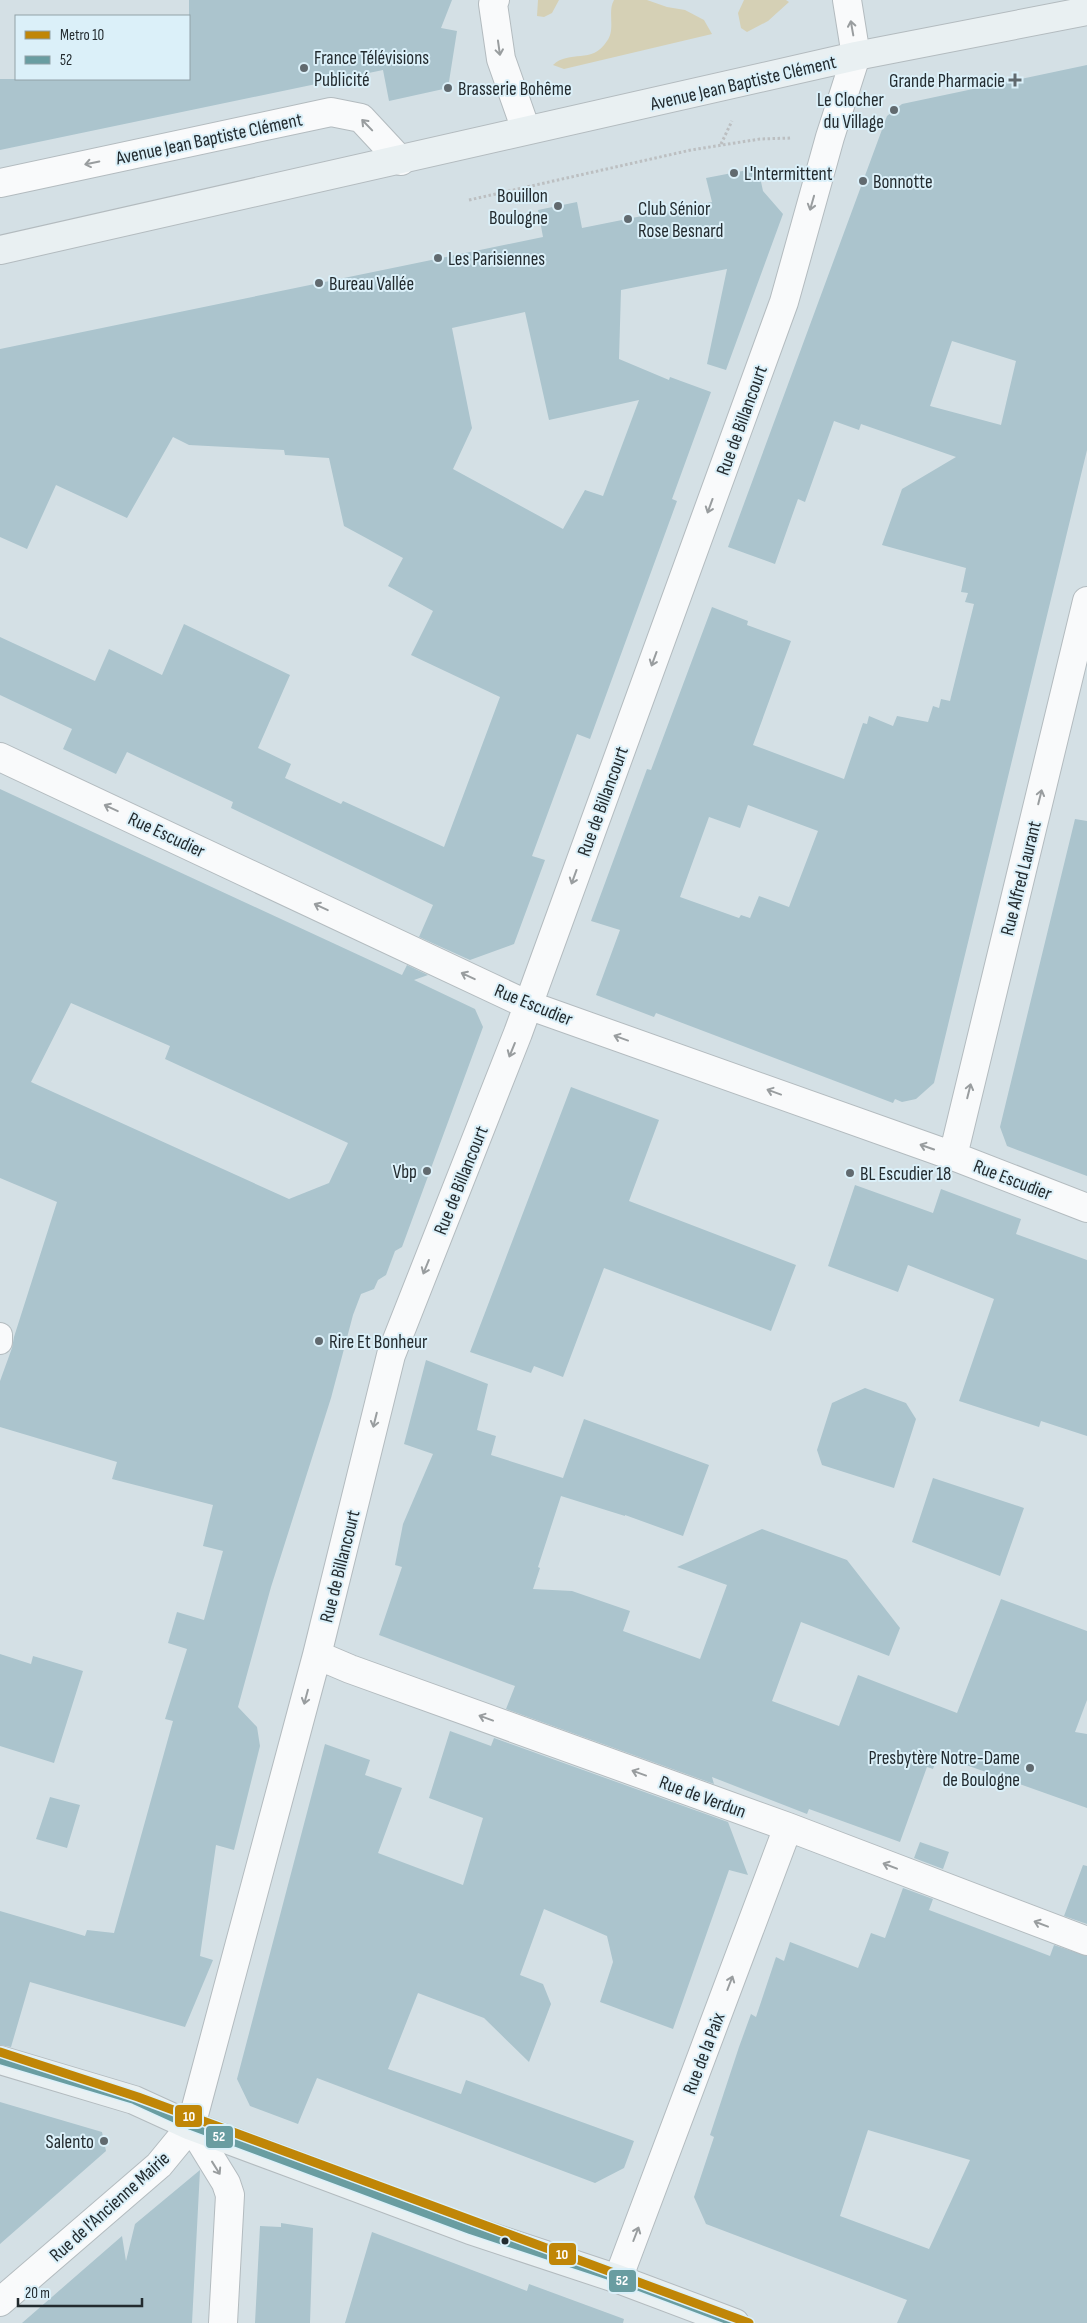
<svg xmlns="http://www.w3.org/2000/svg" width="1087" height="2323" viewBox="0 0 1087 2323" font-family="'Sofia Sans Condensed',sans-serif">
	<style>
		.green { fill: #d5d0b5 }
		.building { fill: #abc4cd; fill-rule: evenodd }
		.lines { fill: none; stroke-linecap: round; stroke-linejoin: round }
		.service-casing { stroke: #b3bbbf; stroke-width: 26 }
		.minor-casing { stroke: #b3bbbf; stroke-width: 30 }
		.secondary-casing { stroke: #b3bbbf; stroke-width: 30 }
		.path { stroke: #bcbfc1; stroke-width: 3; stroke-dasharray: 2.5 2.5; stroke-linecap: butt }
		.service { stroke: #f9fafb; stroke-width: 24 }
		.minor { stroke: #f9fafb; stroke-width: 28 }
		.secondary { stroke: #e9f0f2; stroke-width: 28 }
		.bus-1-casing { stroke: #dbf0f9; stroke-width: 11 }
		.bus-1 { stroke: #699da1; stroke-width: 8 }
		.metro-1-casing { stroke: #dbf0f9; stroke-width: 12 }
		.metro-1 { stroke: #c08607; stroke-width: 9 }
		.oneway { stroke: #999d9f }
		.poi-dot { fill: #616a6f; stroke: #dbf0f9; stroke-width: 2 }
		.bus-dot { fill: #232b2f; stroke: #dbf0f9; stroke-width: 2 }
		.labels { text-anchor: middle; stroke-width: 4; stroke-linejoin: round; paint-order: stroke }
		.poi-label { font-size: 19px; fill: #232b2f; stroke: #dbf0f9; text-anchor: start }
		.street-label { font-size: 19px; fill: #232b2f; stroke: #dbf0f9 }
		.line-badge { stroke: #dbf0f9; stroke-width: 2 }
		.badge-label { font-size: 14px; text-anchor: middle; font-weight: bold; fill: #fff }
	</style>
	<rect width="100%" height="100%" fill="#d4e0e5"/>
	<path class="green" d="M 538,0 L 559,0 L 552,13 L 544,17 L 537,16 Z
		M 614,0 L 647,0 L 667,7 L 685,10 L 704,20 L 712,34 L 564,69 L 553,65 C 570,49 592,65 607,41 C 616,29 607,12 614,0 Z
		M 744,0 L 786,0 L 789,2 L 768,21 L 747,32 L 741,28 L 738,13 Z"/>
	<path class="building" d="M 189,0 L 452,0 L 441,28 L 457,31 L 448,88 L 389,101 L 383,70 L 0,150 L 0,79 L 189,79 Z
		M 1087,65 L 1087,450 L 934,1083 L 916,1099 L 902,1102 L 895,1099 L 893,1103 L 656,1013 L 654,1017 L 596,995 L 620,930 L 591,921 L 647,769 L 651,770 L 712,607 L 748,621 L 747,625 L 791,641 L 753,745 L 844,779 L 863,723 L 867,724 L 869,716 L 893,726 L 897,716 L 928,722 L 933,706 L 939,708 L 941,699 L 950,701 L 974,604 L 965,602 L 968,593 L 961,592 L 966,568 L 882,545 L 902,489 L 956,457 L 861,424 L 859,430 L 834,421 L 805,502 L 798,499 L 775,564 L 728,547 L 887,116 L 902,104 ZM 952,341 L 1016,361 L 1001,425 L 930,406 ZM 748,805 L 818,831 L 789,907 L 759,896 L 750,918 L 741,915 L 739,918 L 680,897 L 709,817 L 740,828 Z
		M 758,168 L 763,191 L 783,214 L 726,370 L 707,364 L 727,269 L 621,290 L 619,359 L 669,380 L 670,377 L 711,392 L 672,499 L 677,501 L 590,739 L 577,734 L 532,856 L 545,860 L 514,944 L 470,960 L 419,937 L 433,905 L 231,808 L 233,802 L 127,752 L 116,774 L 63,749 L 72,729 L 0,695 L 0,637 L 95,681 L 109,649 L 162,675 L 184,624 L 290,675 L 258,748 L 291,764 L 285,778 L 341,804 L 343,801 L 444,847 L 500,697 L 411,655 L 433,611 L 388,586 L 403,558 L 344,526 L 329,458 L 285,455 L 284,450 L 189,445 L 173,437 L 127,518 L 56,485 L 27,549 L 0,537 L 0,349 L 543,237 L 538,210 L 577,202 L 582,228 L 712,202 L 706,178 ZM 525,312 L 549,420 L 639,400 L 603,496 L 585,490 L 563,529 L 453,469 L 472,428 L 452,328 Z
		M 0,789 L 402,975 L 407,965 L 428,975 L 414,980 L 475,1009 L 483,1027 L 402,1247 L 395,1251 L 386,1275 L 378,1280 L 374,1289 L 361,1294 L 353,1315 L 331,1398 L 271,1587 L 238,1707 L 257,1727 L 260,1746 L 234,1850 L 216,1845 L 200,1956 L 213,1960 L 185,2027 L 30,1982 L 11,2047 L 0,2045 L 0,1911 L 85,1936 L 87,1930 L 114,1933 L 173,1721 L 165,1719 L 187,1649 L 168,1643 L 177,1612 L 204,1620 L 223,1551 L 203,1546 L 213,1505 L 112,1479 L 117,1462 L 0,1427 L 0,1381 L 12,1348 L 14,1337 L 57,1202 L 0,1178 ZM 71,1003 L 170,1046 L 165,1059 L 348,1143 L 329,1183 L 289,1199 L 31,1082 Z
		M 1075,819 L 1087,821 L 1087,1176 L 1007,1146 L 1000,1127 Z
		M 571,1087 L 659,1120 L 629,1201 L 796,1265 L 771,1331 L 604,1268 L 563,1377 L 534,1366 L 531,1373 L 470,1352 Z
		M 855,1185 L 933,1213 L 941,1189 L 1021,1219 L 1016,1234 L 1087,1260 L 1087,1436 L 1041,1421 L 1039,1427 L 959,1401 L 994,1299 L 908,1265 L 898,1292 L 828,1266 Z
		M 426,1360 L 488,1384 L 477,1430 L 496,1436 L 491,1455 L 563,1478 L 584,1419 L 709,1465 L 683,1536 L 625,1515 L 625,1516 L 561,1496 L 538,1567 L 540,1568 L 533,1589 L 572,1591 L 630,1611 L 623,1631 L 700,1659 L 727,1585 L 677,1567 L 762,1529 L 847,1560 L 900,1628 L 889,1656 L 801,1622 L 772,1701 L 839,1726 L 858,1675 L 957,1713 L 1001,1599 L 1087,1631 L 1087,1700 L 1075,1732 L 1087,1734 L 1087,1808 L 938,1755 L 933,1769 L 927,1767 L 900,1842 L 809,1809 L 807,1814 L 712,1777 L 714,1784 L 506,1709 L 515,1686 L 379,1635 L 402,1567 L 395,1565 L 403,1524 L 433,1454 L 404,1444 Z
		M 865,1388 L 906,1403 L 916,1419 L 894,1488 L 822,1465 L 817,1450 L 832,1403 Z
		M 933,1478 L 1024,1508 L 1000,1576 L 912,1542 Z
		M 0,1654 L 31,1664 L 33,1656 L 83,1671 L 54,1763 L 0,1746 Z
		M 450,1731 L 491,1746 L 494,1738 L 728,1822 L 748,1875 L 729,1870 L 673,2029 L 600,2002 L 613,1962 L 607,1936 L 544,1909 L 520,1975 L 543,1984 L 551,2004 L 529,2062 L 484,2018 L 418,1993 L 388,2069 L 461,2094 L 466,2080 L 634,2141 L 624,2168 L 595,2183 L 317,2078 L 298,2124 L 250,2106 L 237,2079 L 325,1744 L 370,1760 L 365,1775 L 402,1788 L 378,1853 L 463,1885 L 483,1818 L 429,1798 Z
		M 50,1797 L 80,1805 L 67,1848 L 36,1839 Z
		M 920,1842 L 949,1852 L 943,1869 L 914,1858 Z
		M 1083,1865 L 1087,1866 L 1087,1924 L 1064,1916 Z
		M 903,1888 L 933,1899 L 929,1910 L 1050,1956 L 1054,1945 L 1087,1956 L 1087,2323 L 897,2323 L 907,2300 L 706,2224 L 694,2197 L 714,2137 L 710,2135 L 739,2047 L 751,2014 L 756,2017 L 776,1957 L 784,1961 L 790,1942 L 858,1968 L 871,1933 L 885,1938 ZM 868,2130 L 970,2160 L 929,2249 L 840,2216 Z
		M 0,2102 L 102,2132 L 106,2151 L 0,2244 Z
		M 200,2170 L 192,2323 L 22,2323 L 122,2236 L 126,2261 L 135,2224 Z
		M 281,2223 L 313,2228 L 310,2323 L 255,2323 L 260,2226 L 281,2227 Z
		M 372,2232 L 527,2291 L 529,2284 L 624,2319 L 623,2323 L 345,2323 Z"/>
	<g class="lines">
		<g class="service-casing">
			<path id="service" d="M 0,1335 L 0,1342"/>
		</g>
		<g class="minor-casing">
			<path id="minor" d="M 495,0 L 493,4 L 501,59 L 526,130
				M 0,183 L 331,112 L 361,118 L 401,161
				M 0,757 L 528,1005 L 953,1156 L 1087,1208
				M 953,1156 L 1087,601
				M 317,1655 L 350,1669 L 788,1827 L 1087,1941
				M 191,2126 L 226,2183 L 230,2195 L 223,2323
				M 618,2279 L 788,1827
				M 0,2302 L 159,2165 L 191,2126 L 317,1655 L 391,1355 L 518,1033 L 784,302 L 830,137 L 856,56 L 847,0"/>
		</g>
		<g class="secondary-casing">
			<path id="secondary" d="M 0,250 L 856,56 L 1087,11
				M 0,2060 L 134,2100 L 191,2126 L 304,2168 L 470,2230 L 618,2279 L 735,2323"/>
		</g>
		<path class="path" d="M 721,144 L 732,121
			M 469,200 L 691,150 L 760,139 L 792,138"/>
		<use href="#service" class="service"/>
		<use href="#minor" class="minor"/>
		<use href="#secondary" class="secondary"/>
		<g class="bus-1-casing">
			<path id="bus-1" d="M 0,2060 L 134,2100 L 191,2126 L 470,2230 L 618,2279 L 735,2323"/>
		</g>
		<use href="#bus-1" class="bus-1"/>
		<g class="metro-1-casing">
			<path id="metro-1" d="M 0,2052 L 138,2097 L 749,2323"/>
		</g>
		<use href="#metro-1" class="metro-1"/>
	</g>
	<defs><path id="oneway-shaft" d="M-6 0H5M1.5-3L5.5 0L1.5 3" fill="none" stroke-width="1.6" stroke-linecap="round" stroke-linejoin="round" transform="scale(1.25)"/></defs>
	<g class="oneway">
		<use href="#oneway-shaft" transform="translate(852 28) rotate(-100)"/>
		<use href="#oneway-shaft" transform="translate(499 48) rotate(82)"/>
		<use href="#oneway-shaft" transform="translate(367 125) rotate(-134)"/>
		<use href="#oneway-shaft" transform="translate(92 163) rotate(168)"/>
		<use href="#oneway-shaft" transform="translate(812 203) rotate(106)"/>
		<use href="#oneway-shaft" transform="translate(710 506) rotate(110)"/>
		<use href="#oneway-shaft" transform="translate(654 659) rotate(110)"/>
		<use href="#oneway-shaft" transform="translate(1040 797) rotate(-76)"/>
		<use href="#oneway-shaft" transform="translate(111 808) rotate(-155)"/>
		<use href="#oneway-shaft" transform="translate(574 877) rotate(110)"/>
		<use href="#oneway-shaft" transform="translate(321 907) rotate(-155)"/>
		<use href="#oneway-shaft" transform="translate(468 976) rotate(-155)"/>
		<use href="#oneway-shaft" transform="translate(621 1038) rotate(-160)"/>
		<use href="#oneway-shaft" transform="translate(512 1050) rotate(112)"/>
		<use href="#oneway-shaft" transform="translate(969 1091) rotate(-76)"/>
		<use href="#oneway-shaft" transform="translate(774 1092) rotate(-160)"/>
		<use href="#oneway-shaft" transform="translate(927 1147) rotate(-161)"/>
		<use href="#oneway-shaft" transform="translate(426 1267) rotate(112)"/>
		<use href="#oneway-shaft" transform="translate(375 1420) rotate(104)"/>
		<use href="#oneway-shaft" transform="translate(306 1697) rotate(105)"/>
		<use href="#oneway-shaft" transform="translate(486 1718) rotate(-160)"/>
		<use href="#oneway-shaft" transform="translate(639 1773) rotate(-160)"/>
		<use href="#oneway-shaft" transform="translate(890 1866) rotate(-159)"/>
		<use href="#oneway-shaft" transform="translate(1041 1924) rotate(-159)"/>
		<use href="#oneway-shaft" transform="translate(730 1983) rotate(-69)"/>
		<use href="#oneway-shaft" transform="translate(216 2168) rotate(58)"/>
		<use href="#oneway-shaft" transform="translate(636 2234) rotate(-69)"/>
	</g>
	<g class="poi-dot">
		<circle cx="304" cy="68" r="5"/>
		<path d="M1012.5 72.5h5v5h5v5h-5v5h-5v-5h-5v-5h5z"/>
		<circle cx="448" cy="88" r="5"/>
		<circle cx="894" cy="110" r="5"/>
		<circle cx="734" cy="173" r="5"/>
		<circle cx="863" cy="181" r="5"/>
		<circle cx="558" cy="206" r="5"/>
		<circle cx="628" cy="219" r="5"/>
		<circle cx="438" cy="258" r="5"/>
		<circle cx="319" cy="283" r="5"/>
		<circle cx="427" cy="1171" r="5"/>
		<circle cx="850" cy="1173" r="5"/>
		<circle cx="319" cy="1341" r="5"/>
		<circle cx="1030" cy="1768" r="5"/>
		<circle cx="104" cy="2141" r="5"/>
	</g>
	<circle class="bus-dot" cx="505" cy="2241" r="4.5"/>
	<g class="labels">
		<g class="poi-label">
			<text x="314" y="64">France Télévisions<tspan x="314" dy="22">Publicité</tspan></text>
			<text x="1005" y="87" text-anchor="end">Grande Pharmacie</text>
			<text x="458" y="95">Brasserie Bohême</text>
			<text x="884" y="106" text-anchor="end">Le Clocher<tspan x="884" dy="22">du Village</tspan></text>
			<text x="744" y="180">L'Intermittent</text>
			<text x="873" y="188">Bonnotte</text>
			<text x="548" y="202" text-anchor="end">Bouillon<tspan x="548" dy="22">Boulogne</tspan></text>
			<text x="638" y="215">Club Sénior<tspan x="638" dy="22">Rose Besnard</tspan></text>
			<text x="448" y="265">Les Parisiennes</text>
			<text x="329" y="290">Bureau Vallée</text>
			<text x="417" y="1178" text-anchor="end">Vbp</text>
			<text x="860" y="1180">BL Escudier 18</text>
			<text x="329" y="1348">Rire Et Bonheur</text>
			<text x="1020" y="1764" text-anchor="end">Presbytère Notre-Dame<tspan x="1020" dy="22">de Boulogne</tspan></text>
			<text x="94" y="2148" text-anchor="end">Salento</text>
		</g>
		<g class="street-label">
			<text transform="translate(743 82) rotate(-13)" y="7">Avenue Jean Baptiste Clément</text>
			<text transform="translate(209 138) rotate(-12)" y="7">Avenue Jean Baptiste Clément</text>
			<text transform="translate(741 420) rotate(-70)" y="7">Rue de Billancourt</text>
			<text transform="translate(602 801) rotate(-70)" y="7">Rue de Billancourt</text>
			<text transform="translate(167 834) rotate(25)" y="7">Rue Escudier</text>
			<text transform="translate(1020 878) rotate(-76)" y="7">Rue Alfred Laurant</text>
			<text transform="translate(534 1004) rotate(22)" y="7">Rue Escudier</text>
			<text transform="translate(1013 1179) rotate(21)" y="7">Rue Escudier</text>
			<text transform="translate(460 1180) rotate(-68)" y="7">Rue de Billancourt</text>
			<text transform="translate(339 1566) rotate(-76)" y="7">Rue de Billancourt</text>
			<text transform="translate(703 1796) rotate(20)" y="7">Rue de Verdun</text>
			<text transform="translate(703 2053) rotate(-69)" y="7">Rue de la Paix</text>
			<text transform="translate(109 2206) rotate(-42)" y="7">Rue de l'Ancienne Mairie</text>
		</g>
	</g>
	<g class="line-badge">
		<rect x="174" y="2104" width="29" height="24" rx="5" fill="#c08607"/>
		<rect x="205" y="2125" width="29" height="24" rx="5" fill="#699da1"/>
		<rect x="548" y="2242" width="29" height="24" rx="5" fill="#c08607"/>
		<rect x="608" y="2269" width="29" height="24" rx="5" fill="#699da1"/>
	</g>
	<g class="badge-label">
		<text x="189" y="2121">10</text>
		<text x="219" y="2141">52</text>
		<text x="562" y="2259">10</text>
		<text x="622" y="2285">52</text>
	</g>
	<rect x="15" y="15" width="175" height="65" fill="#dbf0f9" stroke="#91a1a8"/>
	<rect x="25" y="31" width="25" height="8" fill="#c08607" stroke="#91a1a8"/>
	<text x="60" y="40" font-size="15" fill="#232b2f">Metro 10</text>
	<rect x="25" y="56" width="25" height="8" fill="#699da1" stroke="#91a1a8"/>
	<text x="60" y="65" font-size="15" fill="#232b2f">52</text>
	<path d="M18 2298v8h124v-8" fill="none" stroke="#232b2f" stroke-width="2.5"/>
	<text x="25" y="2298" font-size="15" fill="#232b2f" stroke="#dbf0f9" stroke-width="4" paint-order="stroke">20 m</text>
</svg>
